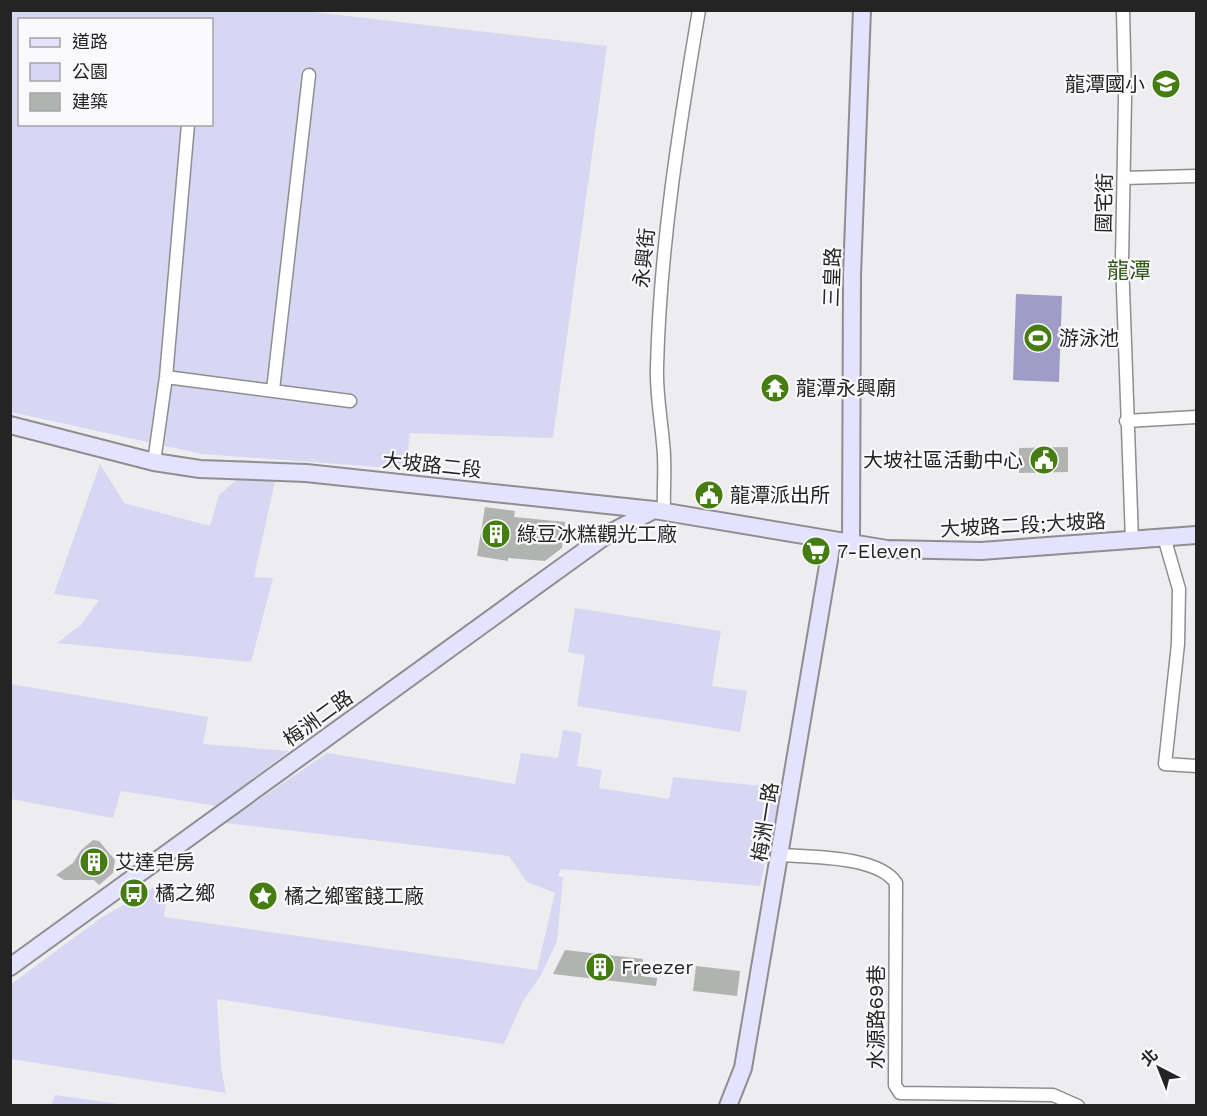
<svg xmlns="http://www.w3.org/2000/svg" width="1207" height="1116" viewBox="0 0 1207 1116" font-family="'Work Sans','Noto Sans TC',sans-serif">
	<style>
		.green { fill: #d7d6f3; fill-rule: evenodd }
		.water { fill: #9f9dc8 }
		.building { fill: #b1b3b0 }
		.lines { fill: none; stroke-linecap: round; stroke-linejoin: round }
		.street-casing { stroke: #8e8e91; stroke-width: 15 }
		.secondary-casing { stroke: #8e8e91; stroke-width: 20 }
		.street { stroke: #fff; stroke-width: 12 }
		.secondary { stroke: #e5e2fd; stroke-width: 16 }
		.labels { text-anchor: middle; stroke-width: 4.5; stroke-linejoin: round; paint-order: stroke }
		.poi-label { font-size: 20px; fill: #242425; stroke: #fafafd; text-anchor: start }
		.street-label { font-size: 20px; fill: #242425; stroke: #fafafd }
		.quarter-label { font-size: 22px; fill: #315515; stroke: #fafafd }
	</style>
	<rect width="100%" height="100%" fill="#ededf0"/>
	<path class="green" d="M 11,11 L 305,11 L 607,46 L 553,438 L 410,433 L 406,469 L 202,454 L 11,412 ZM 20,20 L 212,20 L 212,124 L 20,124 Z
		M 100,464 L 124,503 L 210,526 L 219,495 L 240,477 L 275,481 L 254,577 L 273,578 L 251,662 L 57,643 L 81,625 L 99,600 L 54,594 Z
		M 575,608 L 721,631 L 712,686 L 747,691 L 740,732 L 577,706 L 585,655 L 568,652 Z
		M 10,684 L 208,717 L 203,744 L 289,751 L 217,806 L 121,791 L 113,818 L 11,799 Z
		M 563,730 L 582,733 L 577,766 L 602,770 L 599,788 L 669,799 L 673,777 L 782,788 L 760,886 L 561,869 L 558,876 L 563,877 L 557,941 L 541,975 L 523,1001 L 504,1044 L 217,999 L 221,1068 L 226,1093 L 11,1059 L 10,985 L 101,918 L 154,887 L 167,894 L 164,917 L 537,970 L 555,893 L 527,882 L 509,856 L 225,823 L 327,753 L 515,784 L 521,753 L 558,758 Z
		M 55,1095 L 125,1105 L 51,1105 Z"/>
	<path class="water" d="M 1016,294 L 1062,296 L 1059,382 L 1013,380 Z"/>
	<path class="building" d="M 1068,447 L 1068,472 L 1019,473 L 1019,448 Z
		M 485,507 L 515,511 L 514,517 L 565,522 L 562,548 L 545,561 L 508,558 L 508,561 L 477,556 Z
		M 93,840 L 99,841 L 115,860 L 113,873 L 99,885 L 94,880 L 64,880 L 56,875 L 73,863 L 81,850 Z
		M 565,950 L 643,959 L 641,976 L 657,978 L 656,986 L 553,974 Z
		M 696,966 L 740,971 L 737,996 L 693,991 Z"/>
	<g class="lines">
		<g class="street-casing">
			<path id="street" d="M 1123,10 L 1125,98 L 1122,260 L 1132,540
				M 1124,178 L 1196,176
				M 166,377 L 350,401
				M 273,390 L 309,75
				M 1126,421 L 1196,417
				M 154,462 L 166,377 L 188,124
				M 664,511 C 663,489 666,466 663,443 C 661,418 656,393 657,367 C 660,247 679,128 699,10
				M 1164,537 L 1179,589 L 1178,644 L 1165,764 L 1196,766
				M 781,855 C 812,857 878,856 896,883 L 895,1085 L 900,1093 L 1053,1095 L 1078,1106"/>
		</g>
		<g class="secondary-casing">
			<path id="secondary" d="M 10,425 L 154,462 L 200,469 L 306,473 L 654,510 L 887,549 L 981,551 L 1196,535
				M 851,545 L 852,275 L 862,10
				M 10,967 L 558,570 L 608,534 L 654,510
				M 728,1106 L 743,1068 L 832,542"/>
		</g>
		<use href="#street" class="street"/>
		<use href="#secondary" class="secondary"/>
	</g>
	<defs>
		<g id="school-disc" transform="scale(1.5)"><circle r="9.5" fill="#457d12" stroke="#fafafd"/><path d="M0-5L7-2L0 1L-7-2ZM-4 1L0 2.5L4 1V4Q0 6-4 4Z" fill="#fff"/></g>
		<g id="stadium-disc" transform="scale(1.5)"><circle r="9.5" fill="#457d12" stroke="#fafafd"/><path d="M0-5a6.5 5 0 1 0 0 10a6.5 5 0 1 0 0-10ZM-3.5-1.8h7v3.6h-7Z" fill="#fff"/></g>
		<g id="temple-disc" transform="scale(1.5)"><circle r="9.5" fill="#457d12" stroke="#fafafd"/><path d="M0-6L5-2H3V0L6.5 2.5H4V6H1.5V3h-3V6H-4V2.5H-6.5L-3 0V-2H-5Z" fill="#fff"/></g>
		<g id="civic-disc" transform="scale(1.5)"><circle r="9.5" fill="#457d12" stroke="#fafafd"/><path d="M-.6-6.5H3V-4.5H.6V-3L4-1V1h2V6H-6V1h2V-1L-.6-3ZM-1.2 2.5V6h2.4V2.5Z" fill="#fff"/></g>
		<g id="building-disc" transform="scale(1.5)"><circle r="9.5" fill="#457d12" stroke="#fafafd"/><path d="M-4-6H4V6H1V3H-1V6H-4ZM-2.5-4.3h1.7v1.8h-1.7ZM.8-4.3h1.7v1.8H.8ZM-2.5-1h1.7V.8h-1.7ZM.8-1h1.7V.8H.8Z" fill="#fff"/></g>
		<g id="supermarket-disc" transform="scale(1.5)"><circle r="9.5" fill="#457d12" stroke="#fafafd"/><path d="M-6-5.5h2.5l.6 2H6L4.5 2H-2.5L-4.4-4H-6ZM-1.5 3.2a1.3 1.3 0 1 0 .1 0ZM3 3.2a1.3 1.3 0 1 0 .1 0Z" fill="#fff"/></g>
		<g id="bus-disc" transform="scale(1.5)"><circle r="9.5" fill="#457d12" stroke="#fafafd"/><path d="M-5-6H5V4H4V6H2V4H-2V6H-4V4H-5ZM-3.5-4V0h7V-4ZM-3.5 1.2v1.5H-2V1.2ZM2 1.2v1.5H3.5V1.2Z" fill="#fff"/></g>
		<g id="sight-disc" transform="scale(1.5)"><circle r="9.5" fill="#457d12" stroke="#fafafd"/><path d="M0-6L1.8-2.2L6-1.7L2.9 1.2L3.7 5.4L0 3.3L-3.7 5.4L-2.9 1.2L-6-1.7L-1.8-2.2Z" fill="#fff"/></g>
	</defs>
	<g fill-rule="evenodd">
		<use href="#school-disc" x="1166" y="84"/>
		<use href="#stadium-disc" x="1038" y="338"/>
		<use href="#temple-disc" x="775" y="388"/>
		<use href="#civic-disc" x="1044" y="460"/>
		<use href="#civic-disc" x="709" y="495"/>
		<use href="#building-disc" x="496" y="534"/>
		<use href="#supermarket-disc" x="816" y="551"/>
		<use href="#building-disc" x="94" y="862"/>
		<use href="#bus-disc" x="134" y="893"/>
		<use href="#sight-disc" x="263" y="896"/>
		<use href="#building-disc" x="600" y="967"/>
	</g>
	<g class="labels">
		<g class="poi-label">
			<text x="1145" y="91" text-anchor="end">龍潭國小</text>
			<text x="1059" y="345">游泳池</text>
			<text x="796" y="395">龍潭永興廟</text>
			<text x="1023" y="467" text-anchor="end">大坡社區活動中心</text>
			<text x="730" y="502">龍潭派出所</text>
			<text x="517" y="541">綠豆冰糕觀光工廠</text>
			<text x="837" y="558">7-Eleven</text>
			<text x="115" y="869">艾達皂房</text>
			<text x="155" y="900">橘之鄉</text>
			<text x="284" y="903">橘之鄉蜜餞工廠</text>
			<text x="621" y="974">Freezer</text>
		</g>
		<g class="street-label">
			<text transform="translate(1104 203) rotate(-89)" y="7">國宅街</text>
			<text transform="translate(644 258) rotate(-84)" y="7">永興街</text>
			<text transform="translate(832 277) rotate(-88)" y="7">三皇路</text>
			<text transform="translate(432 465) rotate(6)" y="7">大坡路二段</text>
			<text transform="translate(1023 525) rotate(-3)" y="7">大坡路二段;大坡路</text>
			<text transform="translate(318 718) rotate(-36)" y="7">梅洲二路</text>
			<text transform="translate(765 822) rotate(-81)" y="7">梅洲一路</text>
			<text transform="translate(876 1017) rotate(-90)" y="7">水源路69巷</text>
		</g>
		<g class="quarter-label">
			<text x="1129" y="278">龍潭</text>
		</g>
	</g>
	<rect width="1207" height="1116" fill="none" stroke="#242425" stroke-width="24"/>
	<rect x="18" y="18" width="195" height="108" fill="#fafafd" stroke="#a4a4a7" stroke-width="1.5"/>
	<rect x="30" y="38" width="30" height="9" fill="#e5e2fd" stroke="#a4a4a7" stroke-width="1.5"/>
	<text x="72" y="48" font-size="18" fill="#242425">道路</text>
	<rect x="30" y="63" width="30" height="18" fill="#d7d6f3" stroke="#a4a4a7" stroke-width="1.5"/>
	<text x="72" y="78" font-size="18" fill="#242425">公園</text>
	<rect x="30" y="93" width="30" height="18" fill="#b1b3b0" stroke="#a4a4a7" stroke-width="1.5"/>
	<text x="72" y="108" font-size="18" fill="#242425">建築</text>
	<g transform="translate(1159 1068) rotate(318)" stroke="#fafafd" stroke-width="4.5" paint-order="stroke">
	<path d="M0-4.5L10 22L0 15L-10 22Z" fill="#242425"/>
	<text y="-9" font-size="16" font-weight="bold" text-anchor="middle" fill="#242425">北</text>
	</g>
</svg>
